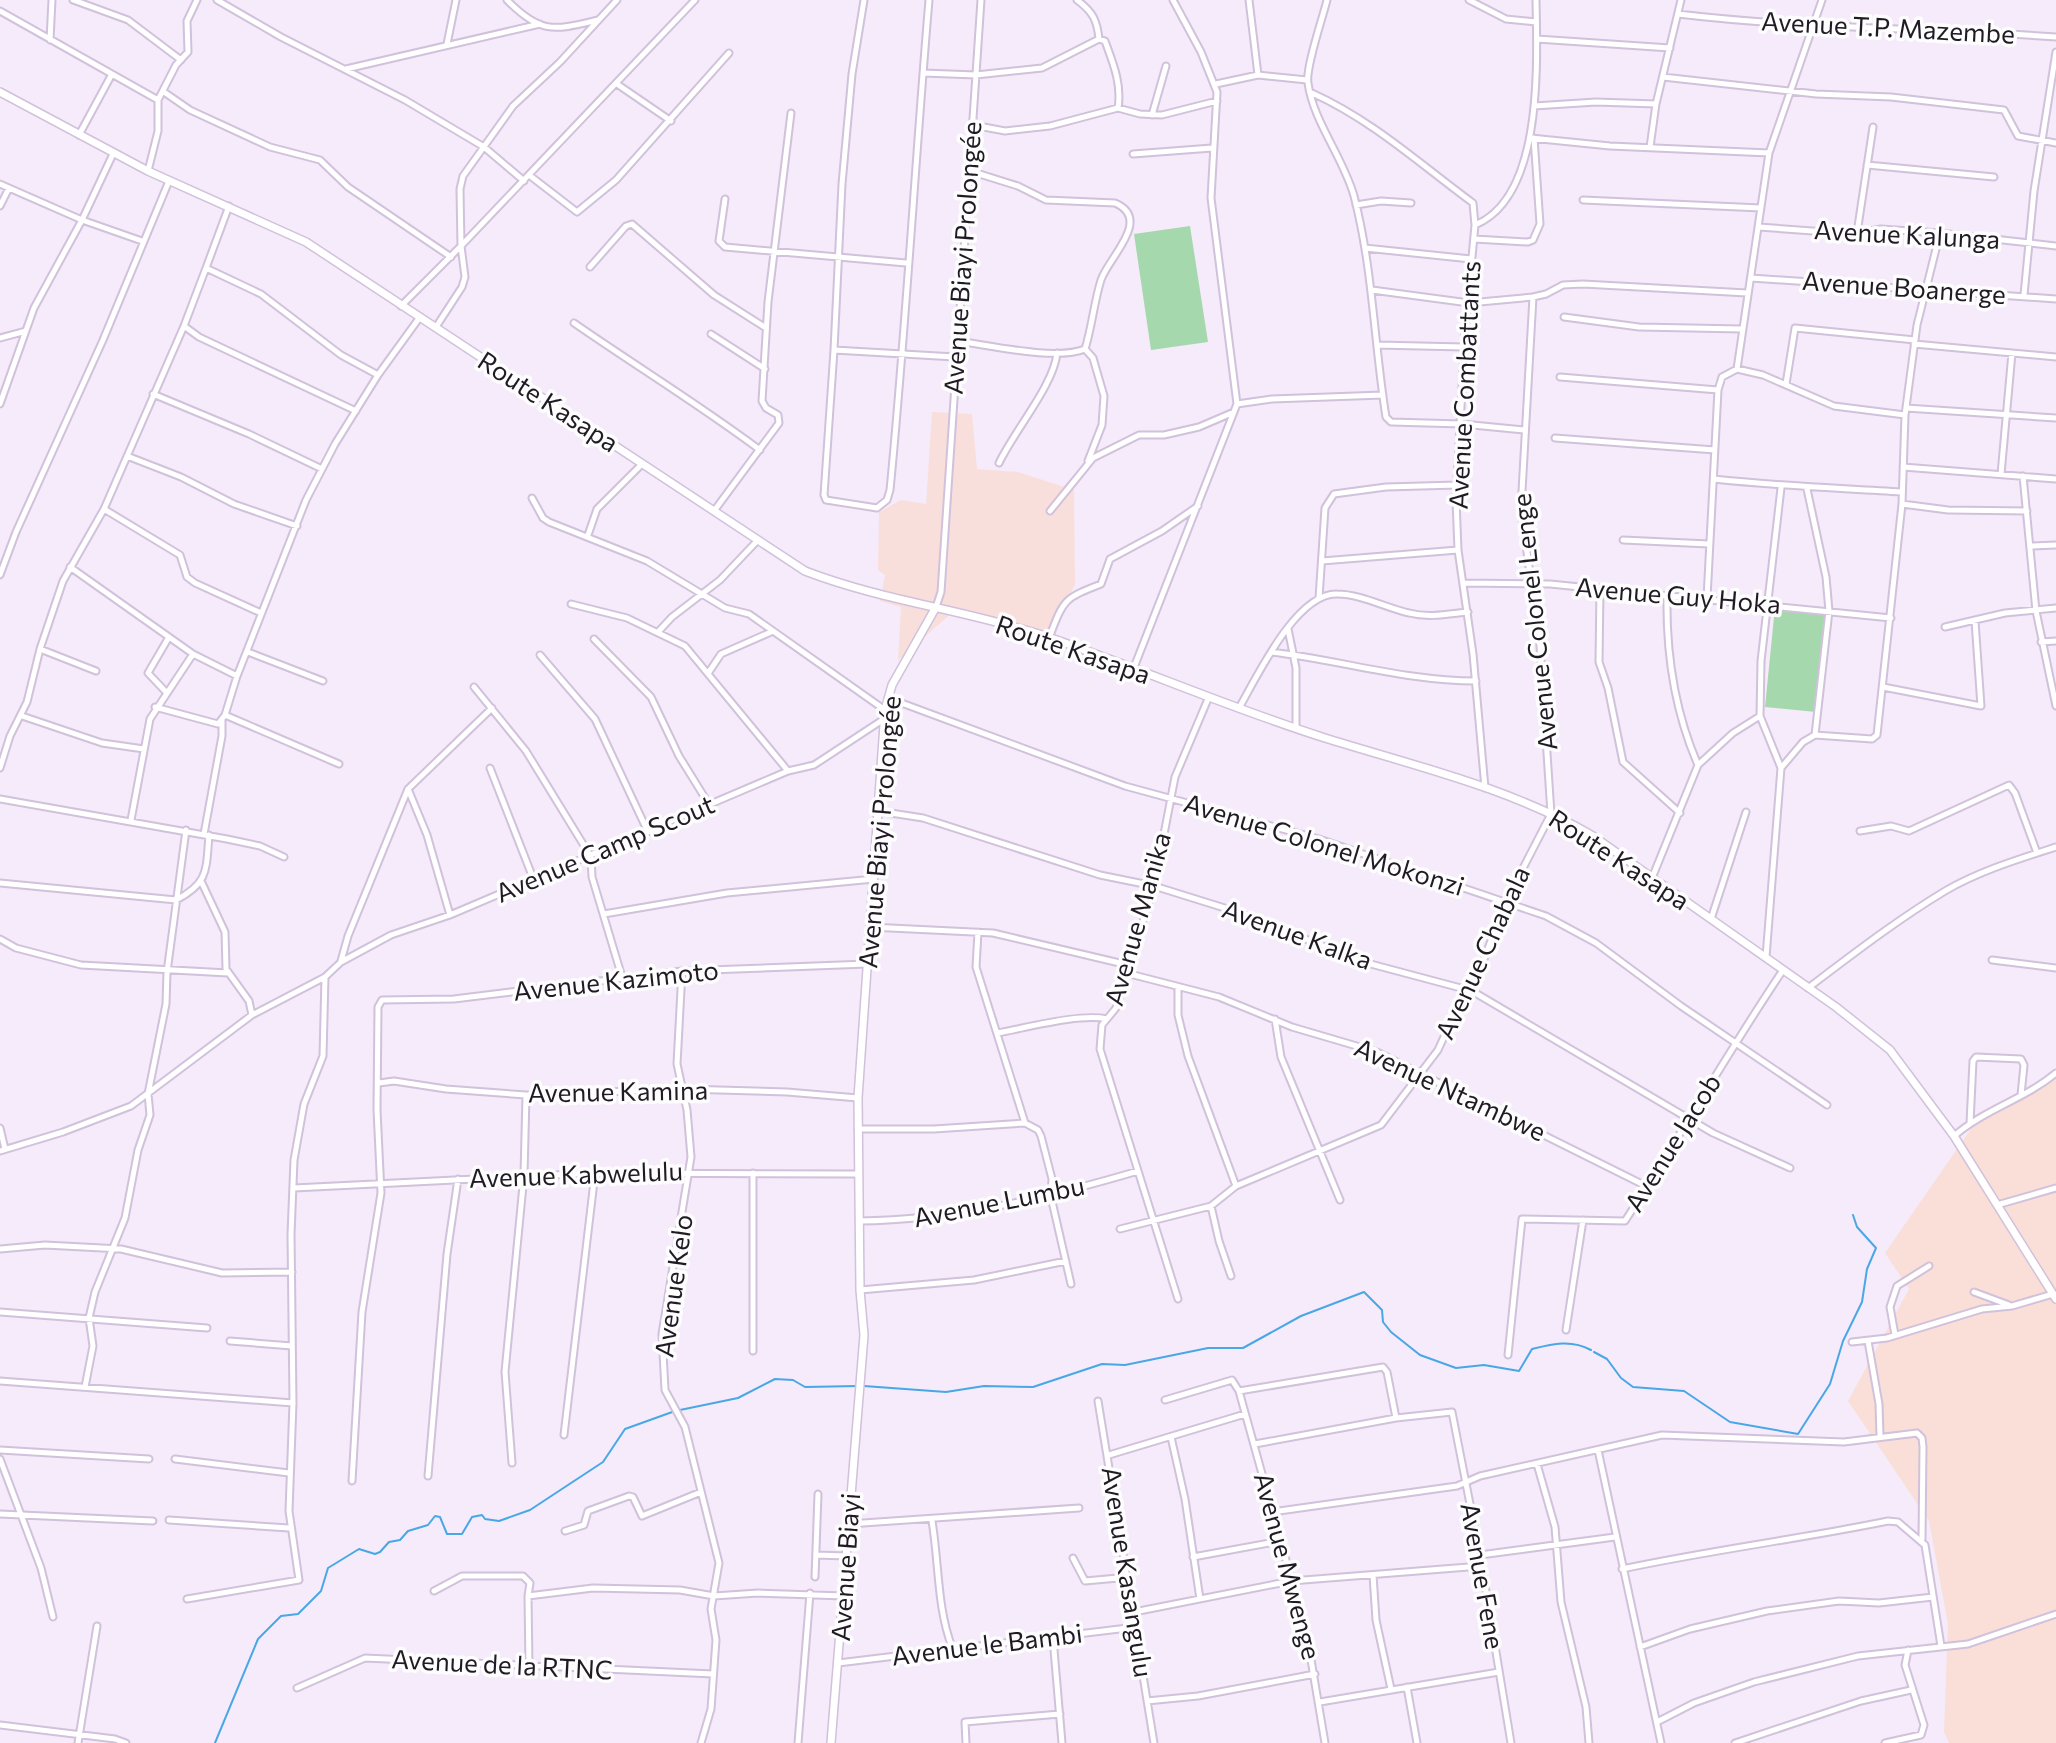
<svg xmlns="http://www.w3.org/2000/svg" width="2056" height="1743" viewBox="0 0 2056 1743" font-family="Commissioner,sans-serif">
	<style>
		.commercial { fill: #f9dfdb }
		.education { fill: #f9dfd7 }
		.pitch { fill: #a6d8ad }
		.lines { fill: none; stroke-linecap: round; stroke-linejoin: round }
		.stream { stroke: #49a7e6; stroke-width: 2 }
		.street-casing { stroke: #d1c1db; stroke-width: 9 }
		.secondary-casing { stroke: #d1c1db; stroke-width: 10 }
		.street { stroke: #fff; stroke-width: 5 }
		.secondary { stroke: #fff; stroke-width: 7 }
		.labels { text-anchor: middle; stroke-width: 7; stroke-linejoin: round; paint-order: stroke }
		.street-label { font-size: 26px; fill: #201a24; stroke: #fdfdfd }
	</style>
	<rect width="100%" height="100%" fill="#f5ebfb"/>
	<path class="commercial" d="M 932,412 L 972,414 L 977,469 L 1018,472 L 1074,490 L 1075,584 L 1052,632 L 952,613 L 898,660 L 901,607 L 880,601 L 885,575 L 878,570 L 879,512 L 901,500 L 926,504 Z"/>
	<path class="education" d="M 2056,1077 L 2056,1743 L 1949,1743 L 1944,1732 L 1948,1624 L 1929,1521 L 1848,1401 L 1909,1289 L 1885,1253 L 1975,1123 Z"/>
	<path class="pitch" d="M 1190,226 L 1208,342 L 1151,350 L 1134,234 Z
		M 1775,607 L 1825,612 L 1816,712 L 1765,707 Z"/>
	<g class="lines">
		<path class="stream" d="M 1594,1352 L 1607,1359 L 1621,1378 L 1633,1387 L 1684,1391 L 1730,1422 L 1798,1434 L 1830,1384 L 1843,1341 L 1862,1302 L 1867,1269 L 1876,1248 L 1857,1227 L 1853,1215
			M 864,1386 L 946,1392 L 984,1386 L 1033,1387 L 1102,1364 L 1125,1365 L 1208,1348 L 1243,1348 L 1301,1316 L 1364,1292 L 1382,1310 L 1383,1322 L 1391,1332 L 1420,1355 L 1456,1368 L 1484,1365 L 1519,1371 L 1532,1349 C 1552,1344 1571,1339 1591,1350
			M 680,1410 L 738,1398 L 775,1379 L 793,1380 L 805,1387 L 858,1386
			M 215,1743 L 258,1639 L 281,1616 L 298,1614 L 321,1591 L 328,1568 L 359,1549 L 375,1554 L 380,1552 L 389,1542 L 400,1540 L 408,1531 L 428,1525 L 435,1516 L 440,1517 L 447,1534 L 462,1534 L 472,1517 L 482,1515 L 485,1519 L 499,1521 L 530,1510 L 603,1462 L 625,1429 L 675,1411"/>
		<g class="street-casing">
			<path id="street" d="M 73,0 L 128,20 L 181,60
				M 217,0 L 281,37 L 405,100 L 484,147 L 524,181
				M 507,0 C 541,35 555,30 598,20
				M 929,0 C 915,163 906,327 890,490 L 887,500 L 877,508 L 826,500 L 824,495 L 834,350 L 955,357
				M 1077,0 C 1093,12 1097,20 1099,39
				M 1249,0 L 1258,75
				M 1327,0 C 1323,17 1305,69 1308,83 C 1313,121 1343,157 1354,196 C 1373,269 1374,343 1386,417 L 1391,422 L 1462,424 L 1524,430
				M 1469,0 L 1506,19 L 1536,22
				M 0,11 L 158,100
				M 1678,14 C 1804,29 1930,28 2056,37
				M 1537,39 L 1670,48
				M 50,40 L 52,0
				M 447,44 L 456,0
				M 346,69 L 540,24
				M 923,73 L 976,75 L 1042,68 L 1099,39 L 1105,41 C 1113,63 1122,84 1118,108
				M 1663,77 L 1816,94 L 1891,97 L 2004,110 L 2018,136 L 2056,143
				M 617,84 L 671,121
				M 1216,84 L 1258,75 L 1307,80
				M 164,92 L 190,110 L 270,147 L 320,160 L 348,187 L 451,257
				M 1312,93 C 1372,120 1420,164 1473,203 L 1475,225
				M 1534,106 L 1596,102 L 1656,104
				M 1152,115 L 1166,66
				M 973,125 L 1005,131 L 1050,126 L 1118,108 L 1140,114 L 1162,115 L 1217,101
				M 79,135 L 112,74
				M 1531,138 L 1610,146 L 1769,153
				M 1650,147 L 1656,104 L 1681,0
				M 1133,154 L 1212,148
				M 1867,165 L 1994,177
				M 148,171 L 158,131 L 158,100 L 176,65 L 188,52 L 187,21 L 197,0
				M 529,175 L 577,212 L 616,180 L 729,53
				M 0,184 L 82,220 L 142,241
				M 725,199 L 719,241 L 725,247 L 906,263
				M 1583,200 L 1761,208
				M 1356,205 L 1381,201 L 1411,203
				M 0,206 L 9,188
				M 229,206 L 206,268 L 261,294 L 341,355 L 378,375
				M 1759,227 L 1854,234 L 1881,229 L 1940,233 L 2056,246
				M 1857,233 L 1873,127
				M 1474,239 L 1528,242 L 1533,240 L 1540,224 L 1534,138
				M 1365,248 L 1471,259
				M 590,267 L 626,226 L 632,224 L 714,295 L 766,328
				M 1751,278 L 2056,299
				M 1372,290 L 1469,303 L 1533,297 L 1546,294 L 1563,285 L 1583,284 L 1747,293
				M 2024,295 L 2034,191 L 2056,52
				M 401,306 L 461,246 L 460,189 L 463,176 L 513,106 L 560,62 L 617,0
				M 1564,317 L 1639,327 L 1742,329
				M 574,323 C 636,366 700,405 760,450
				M 184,326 L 199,337 L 356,411
				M 436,327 L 462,287 L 465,277 L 461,246 L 695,0
				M 711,334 L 765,369
				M 0,338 L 26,331
				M 957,341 C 990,345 1055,361 1085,349 C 1092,327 1094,302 1101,280 C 1108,258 1153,219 1115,203 L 1046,200 L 1018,186 L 970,171
				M 1914,344 L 2056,357
				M 1377,345 L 1464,347
				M 1085,349 L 1093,358 L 1104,396 L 1102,425 L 1088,461
				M 834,350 L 842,184 L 852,74 L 864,0
				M 1737,369 L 1763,375 L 1834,406 L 1905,415
				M 1560,377 L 1718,390
				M 1786,384 L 1795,328 L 1915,340
				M 153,394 L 249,434 L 322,469
				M 0,404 L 34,308 L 82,220 L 113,154
				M 1237,404 L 1272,399 L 1383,395
				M 1906,408 L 2056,418
				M 1555,438 L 1715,450
				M 127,456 L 181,477 L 234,504 L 297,526
				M 999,463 C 1014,431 1054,385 1057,353
				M 1903,467 L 2056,479
				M 2001,474 L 2012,353
				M 2023,476 L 2036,611 L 2056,706
				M 1714,479 C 1777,486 1839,488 1902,492
				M 1807,489 L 1826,577 L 1829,611 L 1815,735
				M 532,498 L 543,518 L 549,522 L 647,561 L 725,608 L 749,614 L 885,710
				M 1902,504 L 1948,510 L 2027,511
				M 104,509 L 180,555 L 187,577 L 195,583 L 261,613
				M 714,511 L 779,423 L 778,415 L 766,408 L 762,401 L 768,302 L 791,113
				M 1050,511 L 1093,458 L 1139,435 L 1164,435 L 1199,427 L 1234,412
				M 588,535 L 597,509 L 642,464
				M 1623,540 L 1709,544
				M 2031,546 L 2056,545
				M 1322,561 L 1458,550
				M 70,567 L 193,654 L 237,676 L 306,500 L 335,444 L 378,375 L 420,317
				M 0,575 L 16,532 L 103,340 L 169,181
				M 1464,583 L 1550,584 L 1891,618
				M 1600,588 L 1599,662 L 1608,688 L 1623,762 L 1680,813
				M 1319,598 L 1325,508 L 1334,494 L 1386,487 L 1457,485
				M 1707,598 L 1718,390 L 1722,377 L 1737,369 L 1769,153 L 1822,0
				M 571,604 L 627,618 L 685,646 L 788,771
				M 936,607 L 941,592 L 981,0
				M 1945,627 L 2005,613 L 2056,608
				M 1288,629 L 1296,668 L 1296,728
				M 658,632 L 672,617 L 720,580 L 757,541
				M 1049,638 C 1064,599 1063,599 1101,584 L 1110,559 L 1162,531 L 1198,506
				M 594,639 L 651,697 L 679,756 L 710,806
				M 2041,642 L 2056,641
				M 40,649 L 96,671
				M 248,652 L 323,681
				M 1271,652 C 1340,660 1406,681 1476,681
				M 540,655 L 595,719 L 648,832
				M 1133,670 L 1237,404 L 1211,198 L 1217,92 L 1201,52 L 1173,0
				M 709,672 L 721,654 L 771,632
				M 474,687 L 526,751 L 591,857 L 592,877 L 622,977
				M 1883,687 L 1981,706 L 1975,621
				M 166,692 L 148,673 L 169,637
				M 888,698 L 1125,786 L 1319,839 L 1546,916 L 1596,943 L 1681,1006 L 1827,1105
				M 155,707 L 218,724 L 225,715 L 237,676
				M 1239,708 C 1257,677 1296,593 1337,594 C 1361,594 1386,608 1409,613 C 1429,618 1448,614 1468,612
				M 225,715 L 339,764
				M 22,716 L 102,743 L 144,749
				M 1815,735 L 1872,739 L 1877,735 L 1902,504 L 1905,415 L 1917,325 L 1940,233
				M 1698,765 L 1733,733 L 1760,716
				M 0,768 L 10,736 L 27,702 L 40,649 L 63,581 L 104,509 L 184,326 L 206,268
				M 490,768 L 533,878
				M 1781,768 L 1760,716 L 1761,661 L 1781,488
				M 1485,788 L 1473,654 L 1458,550 L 1456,500 L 1465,332 L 1475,225 C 1544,197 1537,61 1536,0
				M 408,789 L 427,835 L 450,915
				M 0,799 L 227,839 L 260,846 L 284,857
				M 878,811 L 923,818 L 1100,875 L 1154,886 L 1231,910 L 1367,963 L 1472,991 L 1713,1133 L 1790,1168
				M 131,820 L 150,719 L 193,654
				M 1860,831 L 1891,826 L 1909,831 L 2009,785 L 2015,793 L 2037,853
				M 204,834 L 222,736 L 222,720
				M 1652,878 L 1698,765 C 1674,710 1666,654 1667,595
				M 201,881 L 225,932 L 226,969 L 249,1001 L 252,1015
				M 0,883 L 176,900 C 209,883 206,870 209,835
				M 604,914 L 727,893 L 874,879
				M 1711,919 L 1746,812
				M 870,927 L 993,933 L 1128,965
				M 978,932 L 976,967 L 1025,1123
				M 0,939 L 16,948 L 81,965 L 228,973
				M 1766,957 L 1781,768 L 1803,742 L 1815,735
				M 1992,960 L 2056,968
				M 341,961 L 348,936 L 408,789 L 492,708
				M 682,971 L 677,1064 L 687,1110 L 691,1157 L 662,1334 L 665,1390 L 685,1427 L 719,1563 L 711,1609 L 716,1640 L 711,1709 L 701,1743
				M 1126,973 L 1219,997 L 1292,1027 L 1377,1052 L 1648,1187
				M 1178,987 L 1178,1015 L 1188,1056 L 1236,1186
				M 1808,988 C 1853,954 1897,920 1945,891 C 1979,871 2019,859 2056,847
				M 1275,1019 L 1281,1057 L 1340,1200
				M 997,1033 C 1026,1028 1080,1013 1107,1019
				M 379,1083 L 394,1081 L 446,1089 L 526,1095 L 683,1089 L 787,1092 L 858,1098
				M 1970,1123 L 1973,1061 L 1976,1057 L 2021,1059 L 2024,1065 L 2021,1095
				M 0,1128 L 5,1149
				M 858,1129 L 934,1129 L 1025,1123 L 1038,1130 L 1041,1136 L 1052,1179 L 1051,1197 L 1071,1284
				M 1954,1136 C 1985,1109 2025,1099 2056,1073
				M 0,1151 L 63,1132 L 131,1106 L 252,1015 L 325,977 L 341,962 L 391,935 L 450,915 L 788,771 L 814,765 L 884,719
				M 294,1188 L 595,1173 L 858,1174
				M 1997,1205 L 2056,1188
				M 1211,1206 L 1219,1241 L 1231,1276
				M 859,1221 C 953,1220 1047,1198 1138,1171
				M 1120,1229 L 1211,1206 L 1236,1186 L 1381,1125 L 1438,1050 L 1453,1017 L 1472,991 L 1506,901 L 1551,814 L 1540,646 L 1521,509 L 1533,297
				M 0,1249 L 45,1245 L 121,1249 L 222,1273 L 292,1272
				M 860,1290 L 974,1280 L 1066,1261
				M 1974,1292 L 2009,1305
				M 1178,1299 L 1100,1049 L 1102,1025 L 1116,1008 L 1154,886 L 1175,777 L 1208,699
				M 0,1312 L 207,1328
				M 1566,1330 L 1583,1220
				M 1895,1335 L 1890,1307 L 1897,1286 L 1929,1266
				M 230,1341 L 292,1346
				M 1868,1341 L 1879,1404 L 1880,1436
				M 1852,1342 L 1887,1338 L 1982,1309 L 2012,1306 L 2053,1294
				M 753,1351 L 753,1173
				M 1508,1355 L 1522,1219 L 1625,1221 C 1679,1138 1728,1052 1783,970
				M 0,1381 L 293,1403
				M 85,1387 L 93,1346 L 89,1318 L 95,1292 L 125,1218 L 138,1150 L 150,1115 L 148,1094 L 166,1004 L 167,972 L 186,830
				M 1239,1391 L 1383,1367 L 1387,1372 L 1396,1418
				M 1165,1400 L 1232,1380 L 1239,1391 L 1307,1636 L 1325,1743
				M 1098,1401 L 1154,1743
				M 564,1435 L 595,1173
				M 1171,1437 L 1185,1499 L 1200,1599
				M 1255,1444 L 1396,1418 L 1452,1412 L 1480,1555 L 1511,1743
				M 0,1450 L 149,1459
				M 1598,1450 L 1661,1743
				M 1109,1455 L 1245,1414
				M 0,1459 L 41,1568 L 53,1617
				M 175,1459 L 289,1473
				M 512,1463 L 505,1372 L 524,1175 L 526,1095
				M 1537,1464 L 1555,1527 L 1561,1602 L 1586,1707 L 1589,1743
				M 428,1476 L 447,1254 L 458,1179
				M 352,1481 L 362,1312 L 381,1193 L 377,1110 L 378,1007 L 382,1000 L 454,999 L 682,971 L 867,964
				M 1272,1512 L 1457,1486 L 1480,1476 L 1662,1435 L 1844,1442 L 1917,1433 L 1922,1438 L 1923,1447 L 1922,1539
				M 0,1514 L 153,1521
				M 169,1520 L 289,1528
				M 932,1521 C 939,1563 937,1608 952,1647
				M 849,1524 L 1079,1508
				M 565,1531 L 584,1525 L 588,1511 L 629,1496 L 633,1497 L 642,1516 L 701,1492
				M 816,1555 L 847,1556
				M 1480,1555 L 1615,1537
				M 1193,1557 L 1280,1541
				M 1073,1558 L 1085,1581 L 1129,1577
				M 1622,1569 C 1711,1550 1800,1539 1888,1521 L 1898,1522 L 1925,1545 L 1941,1646
				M 1373,1575 L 1376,1620 L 1391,1689
				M 815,1577 L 818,1494
				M 434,1591 L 462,1576 L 523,1576 L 530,1583 L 528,1596
				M 187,1599 L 299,1580 L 289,1511 L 293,1403 L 291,1234 L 294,1160 L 304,1104 L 323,1056 L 325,977
				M 1134,1612 L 1291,1581 L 1481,1566
				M 1053,1638 L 1062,1743
				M 1640,1647 L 1690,1629 L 1767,1611 L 1839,1601 L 1879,1603 L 1933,1597
				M 838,1663 L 1136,1627
				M 529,1667 L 528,1596 L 593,1588 L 680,1590 L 714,1596 L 758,1593 L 844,1596
				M 1407,1687 L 1417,1743
				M 297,1688 L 365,1658 L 713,1674
				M 1147,1701 L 1198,1696 L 1315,1674
				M 1320,1702 L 1499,1672
				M 1657,1722 L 1694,1703 L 1754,1682 L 1858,1656 L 1968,1644 L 2056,1614
				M 0,1725 L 115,1739 L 126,1743
				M 78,1743 L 97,1626
				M 798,1743 L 810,1593
				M 966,1743 L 965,1722 L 1060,1714
				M 1735,1743 L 1861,1701 L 1911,1690
				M 1885,1743 L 1921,1735 L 1924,1725 L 1905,1665 L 1908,1650"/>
		</g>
		<g class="secondary-casing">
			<path id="secondary" d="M 0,92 L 148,171 L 306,242 L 805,571 C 883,601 966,610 1045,636 C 1139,668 1230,708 1325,738 C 1415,766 1511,788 1593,836 L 1836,1007 L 1890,1050 L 1954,1136 L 2056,1299
				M 831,1743 L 864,1335 L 860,1290 L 858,1098 L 885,710 L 892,685 L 936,607"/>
		</g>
		<use href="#street" class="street"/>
		<use href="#secondary" class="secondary"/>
	</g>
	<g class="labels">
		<g class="street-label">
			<text transform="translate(1888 28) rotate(3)" y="9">Avenue T.P. Mazembe</text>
			<text transform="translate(1907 235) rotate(3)" y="9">Avenue Kalunga</text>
			<text transform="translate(963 258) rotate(-86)" y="9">Avenue Biayi Prolongée</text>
			<text transform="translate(1904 288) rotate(4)" y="9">Avenue Boanerge</text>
			<text transform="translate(1465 385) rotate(-87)" y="9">Avenue Combattants</text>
			<text transform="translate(548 402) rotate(33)" y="9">Route Kasapa</text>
			<text transform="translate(1678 596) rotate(5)" y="9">Avenue Guy Hoka</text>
			<text transform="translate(1535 622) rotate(-96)" y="9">Avenue Colonel Lenge</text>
			<text transform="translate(1073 650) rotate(19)" y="9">Route Kasapa</text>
			<text transform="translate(880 832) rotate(-85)" y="9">Avenue Biayi Prolongée</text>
			<text transform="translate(1324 845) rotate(17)" y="9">Avenue Colonel Mokonzi</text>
			<text transform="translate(605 849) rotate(-23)" y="9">Avenue Camp Scout</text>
			<text transform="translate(1619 860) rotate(33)" y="9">Route Kasapa</text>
			<text transform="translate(1138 919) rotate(-74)" y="9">Avenue Manika</text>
			<text transform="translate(1297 935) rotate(20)" y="9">Avenue Kalka</text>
			<text transform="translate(1483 953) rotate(-65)" y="9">Avenue Chabala</text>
			<text transform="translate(616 981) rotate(-6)" y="9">Avenue Kazimoto</text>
			<text transform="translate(1450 1090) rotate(25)" y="9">Avenue Ntambwe</text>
			<text transform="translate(618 1092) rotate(-1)" y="9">Avenue Kamina</text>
			<text transform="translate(1673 1143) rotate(-58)" y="9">Avenue Jacob</text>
			<text transform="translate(576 1175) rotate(-2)" y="9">Avenue Kabwelulu</text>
			<text transform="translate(999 1202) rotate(-11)" y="9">Avenue Lumbu</text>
			<text transform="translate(674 1286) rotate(-82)" y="9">Avenue Kelo</text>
			<text transform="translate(1287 1566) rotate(75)" y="9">Avenue Mwenge</text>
			<text transform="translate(846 1567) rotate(-86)" y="9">Avenue Biayi</text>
			<text transform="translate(1127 1572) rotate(81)" y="9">Avenue Kasangulu</text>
			<text transform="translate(1482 1576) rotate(80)" y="9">Avenue Fene</text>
			<text transform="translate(987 1645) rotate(-7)" y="9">Avenue le Bambi</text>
			<text transform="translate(502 1665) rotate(3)" y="9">Avenue de la RTNC</text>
		</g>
	</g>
</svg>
